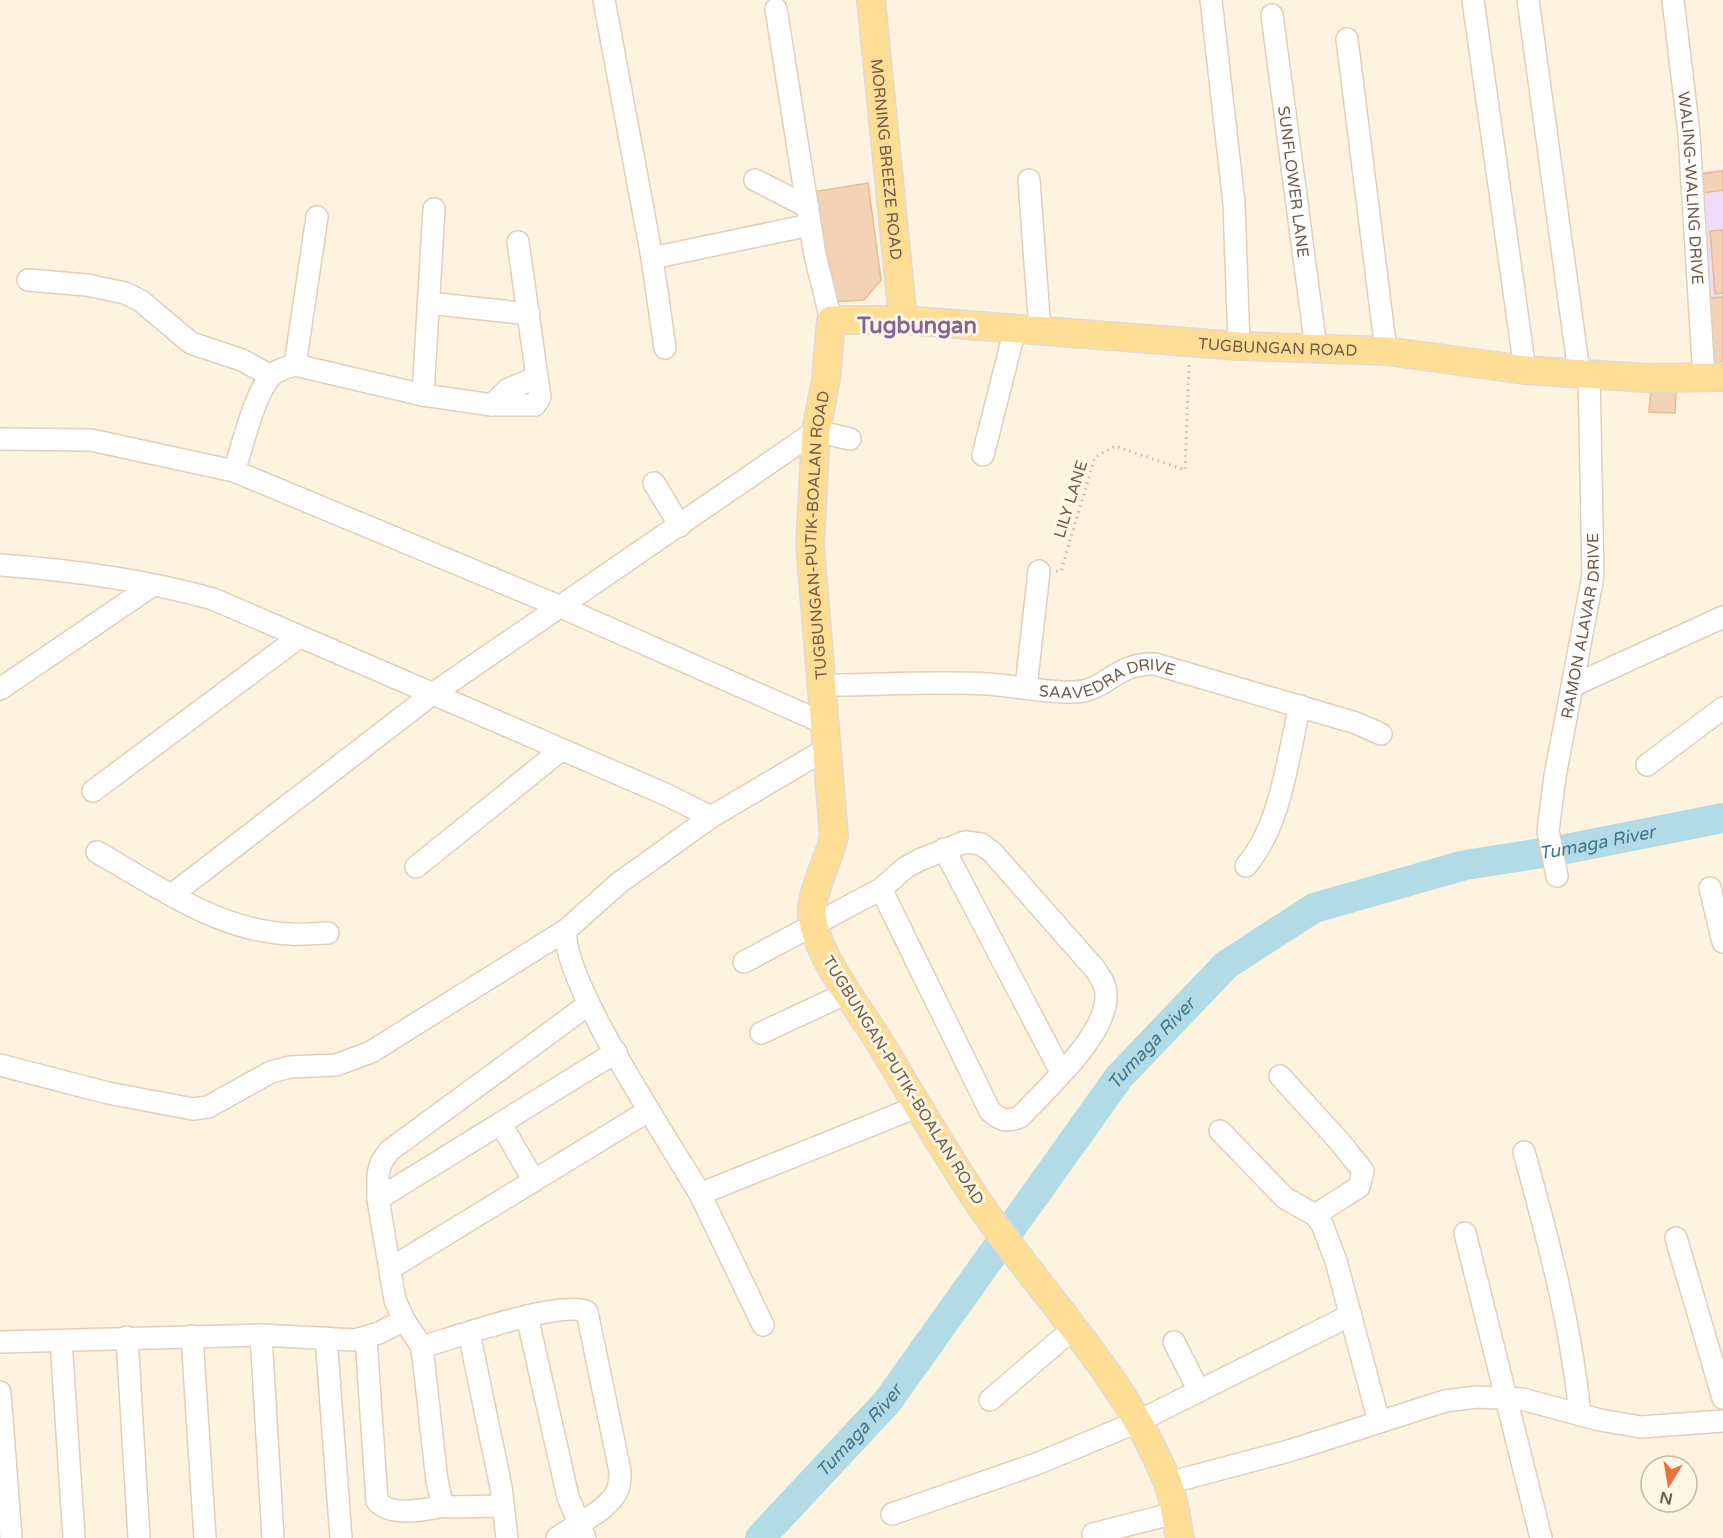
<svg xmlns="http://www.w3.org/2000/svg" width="1723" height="1538" viewBox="0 0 1723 1538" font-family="'Varela Round',sans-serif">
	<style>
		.education { fill: #f0dcf9 }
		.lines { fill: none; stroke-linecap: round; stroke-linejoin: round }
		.river { stroke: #b3dbe6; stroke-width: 30 }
		.building { fill: #f3d2b5; stroke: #e6ba95; stroke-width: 1.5 }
		.minor-casing { stroke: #e1cfbb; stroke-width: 24 }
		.major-casing { stroke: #e0dad6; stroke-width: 30 }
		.path { stroke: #d7b699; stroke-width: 3; stroke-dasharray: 1.5 4.5; stroke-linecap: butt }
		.minor { stroke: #fff; stroke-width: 21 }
		.major { stroke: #fede94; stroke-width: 27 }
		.labels { text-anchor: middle; stroke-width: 6; stroke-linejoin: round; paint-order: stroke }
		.street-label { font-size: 16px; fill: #735946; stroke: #fff7e5 }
		.water-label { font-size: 18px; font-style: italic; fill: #407788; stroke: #fff7e5 }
		.district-label { font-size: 22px; font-weight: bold; fill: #896197; stroke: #fff7e5 }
	</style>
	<rect width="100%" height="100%" fill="#fdf3df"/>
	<path class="education" d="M 1723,169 L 1723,367 L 1712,368 L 1700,172 Z"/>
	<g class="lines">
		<path class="river" id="s1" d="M 760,1538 L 887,1402 L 1119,1077 L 1226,965 L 1314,908 L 1465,865 L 1561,850 L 1723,818"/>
	</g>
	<path class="building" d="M 1723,171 L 1723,190 L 1704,193 L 1701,174 Z
		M 868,183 L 881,280 L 864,300 L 829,302 L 812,192 Z
		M 1723,230 L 1723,293 L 1715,294 L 1710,231 Z
		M 1723,297 L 1723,362 L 1714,363 L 1709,298 Z
		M 1651,390 L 1676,391 L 1675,413 L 1649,412 Z"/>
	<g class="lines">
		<g class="minor-casing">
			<g id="minor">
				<path d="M 604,0 L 652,258 L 665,348"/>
				<path d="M 1211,0 L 1234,203 L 1239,346"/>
				<path d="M 1473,0 L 1525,370"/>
				<path d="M 1528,0 L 1579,372"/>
				<path id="s2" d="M 1673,0 L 1689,134 L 1704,378"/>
				<path d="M 776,9 L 815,255 L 831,320"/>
				<path id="s3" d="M 1272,15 L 1316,348"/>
				<path d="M 1347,39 L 1386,351"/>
				<path d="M 755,180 L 808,207"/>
				<path d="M 1029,180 L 1040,331"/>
				<path d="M 652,258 L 810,225"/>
				<path d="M 28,280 L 87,285 L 125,293 L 141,301 L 191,343 L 242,360 L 271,376"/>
				<path d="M 428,303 L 529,314"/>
				<path d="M 295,365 L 317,217"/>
				<path d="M 423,395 L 434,209"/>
				<path d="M 492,405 L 507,390 L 537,377"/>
				<path d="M 0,439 L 91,440 L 234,471 L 561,607 L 826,724"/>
				<path d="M 983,455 L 1015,329"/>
				<path d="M 234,471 C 243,446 254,392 273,374 C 280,369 287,367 295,365 L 423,395 L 492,405 L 535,405 L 540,397 L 539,391 L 518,242"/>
				<path d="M 654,483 L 680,526"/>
				<path d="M 0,565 C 71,570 145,580 213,599 L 665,794 L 711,817"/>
				<path id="s4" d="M 823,685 C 878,685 933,681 988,684 C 1017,686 1047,693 1075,692 C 1107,691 1114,663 1155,664 L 1356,723 L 1381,734"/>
				<path d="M 1572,686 L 1723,617"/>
				<path d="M 1026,687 L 1039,571"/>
				<path d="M 0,689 L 153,585"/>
				<path d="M 1647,765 L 1723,708"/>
				<path d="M 93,791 L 298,638"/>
				<path d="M 944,849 L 1061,1072"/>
				<path d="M 97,852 C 157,886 220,932 291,934 C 304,935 316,933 328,933"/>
				<path d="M 1246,866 C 1282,823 1287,759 1300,706"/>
				<path d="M 416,867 L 561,750"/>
				<path id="s5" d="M 1557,876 L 1548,831 L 1555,776 L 1593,576 L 1589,374"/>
				<path d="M 1710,888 L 1723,942"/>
				<path d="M 173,894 L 431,695 L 816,431 L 850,439"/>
				<path d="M 744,962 L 881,889 L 905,868 L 919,860 L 965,842 L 981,844 L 992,852 L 1095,969 C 1100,977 1106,984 1106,994 C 1109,1033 1046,1089 1020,1117 C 1007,1122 1001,1121 990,1111 L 881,889"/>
				<path d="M 761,1033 L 849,992"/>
				<path d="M 0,1065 L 108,1093 L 193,1109 L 208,1107 L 271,1072 L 290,1067 L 336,1065 L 371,1052 L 566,930"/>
				<path d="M 1280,1076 L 1340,1142 L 1363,1171 L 1359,1187 L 1315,1215 L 1322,1224 L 1336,1261 L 1379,1422"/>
				<path d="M 501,1124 L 534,1181"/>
				<path d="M 1220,1131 L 1285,1198 L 1315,1215"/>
				<path d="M 1524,1152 C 1548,1239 1571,1324 1580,1415"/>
				<path d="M 700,1194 C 671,1144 560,979 566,930 L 619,883 L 711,817 L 828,748"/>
				<path d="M 378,1199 L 616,1052"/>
				<path d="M 1465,1233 L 1541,1538"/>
				<path d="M 1676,1238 L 1723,1398"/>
				<path d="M 391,1268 L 648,1111"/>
				<path d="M 527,1316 L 568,1497 L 585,1538"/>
				<path d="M 404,1320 L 422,1347 C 453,1338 563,1299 587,1312 L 620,1471 C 620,1479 620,1488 615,1495 C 603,1513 575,1525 557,1538"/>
				<path d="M 763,1325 L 700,1194 L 919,1106"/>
				<path d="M 469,1333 L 501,1487 L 507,1538"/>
				<path d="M 261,1335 L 273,1538"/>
				<path d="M 192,1336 L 205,1538"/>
				<path d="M 127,1337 L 139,1538"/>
				<path d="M 326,1338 L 341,1538"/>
				<path d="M 366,1338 L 377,1501 C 390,1517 426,1510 444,1506"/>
				<path d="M 61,1341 L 74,1538"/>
				<path d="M 0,1342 L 261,1335 L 355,1340 L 379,1333 L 404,1320 L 395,1300 L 378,1199 L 378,1174 L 381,1163 L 389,1151 L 589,1004"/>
				<path d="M 1174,1342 L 1199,1391"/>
				<path d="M 422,1347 L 437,1481 L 442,1503 L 448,1507 L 503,1506"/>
				<path d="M 0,1392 L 11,1538"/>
				<path d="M 990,1400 L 1075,1327"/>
				<path d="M 1168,1483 L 1292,1450 L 1445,1401 L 1477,1397 L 1522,1399 L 1600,1420 L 1641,1427 L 1723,1421"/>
				<path d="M 892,1514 L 1039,1463 L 1137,1422 L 1351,1315"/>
				<path d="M 1093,1534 L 1175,1513"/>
			</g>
		</g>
		<g class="major-casing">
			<g id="major">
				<path id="s6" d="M 871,0 L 903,320"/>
				<path id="s7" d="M 1180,1538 C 1176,1519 1174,1498 1167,1481 C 1126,1380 1049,1302 987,1215 C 947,1158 913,1097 877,1038 C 855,1003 816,955 812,914 C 810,894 829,859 834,837 L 810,545 L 816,431 L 826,379 L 831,320 L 903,320 L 1239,346 L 1386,351 L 1525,370 L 1646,378 L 1723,377"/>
			</g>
		</g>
		<path class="path" d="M 1056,571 L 1061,571 L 1095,457 L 1115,446 L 1185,470 L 1189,365"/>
		<use href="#minor" class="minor"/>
		<use href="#major" class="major"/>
	</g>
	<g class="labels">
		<g class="street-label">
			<text dy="6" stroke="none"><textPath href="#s6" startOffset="160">MORNING BREEZE ROAD</textPath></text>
			<text dy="6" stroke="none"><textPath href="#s3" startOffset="168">SUNFLOWER LANE</textPath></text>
			<text dy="6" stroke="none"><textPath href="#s2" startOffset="189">WALING-WALING DRIVE</textPath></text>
			<text dy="6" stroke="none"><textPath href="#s7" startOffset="1778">TUGBUNGAN ROAD</textPath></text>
			<text transform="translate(1070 499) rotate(-73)" y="6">LILY LANE</text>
			<text dy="6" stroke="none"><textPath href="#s7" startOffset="1114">TUGBUNGAN-PUTIK-BOALAN ROAD</textPath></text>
			<text dy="6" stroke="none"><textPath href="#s5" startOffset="254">RAMON ALAVAR DRIVE</textPath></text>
			<text dy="6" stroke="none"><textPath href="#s4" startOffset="288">SAAVEDRA DRIVE</textPath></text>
			<text transform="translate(904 1080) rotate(58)" y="6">TUGBUNGAN-PUTIK-BOALAN ROAD</text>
		</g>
		<g class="water-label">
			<text dy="6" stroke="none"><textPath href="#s1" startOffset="1136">Tumaga River</textPath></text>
			<text dy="6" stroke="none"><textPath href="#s1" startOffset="632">Tumaga River</textPath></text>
			<text dy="6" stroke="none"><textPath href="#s1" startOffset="146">Tumaga River</textPath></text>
		</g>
		<g class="district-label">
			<text x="917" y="333">Tugbungan</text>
		</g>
	</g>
	<g transform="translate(1669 1484) rotate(191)"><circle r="28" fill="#fff7e5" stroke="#c7b8a5" stroke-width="1.5"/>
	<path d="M0-4.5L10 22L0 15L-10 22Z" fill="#eb723f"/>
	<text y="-9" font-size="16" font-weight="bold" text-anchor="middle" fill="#735946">N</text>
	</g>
</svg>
